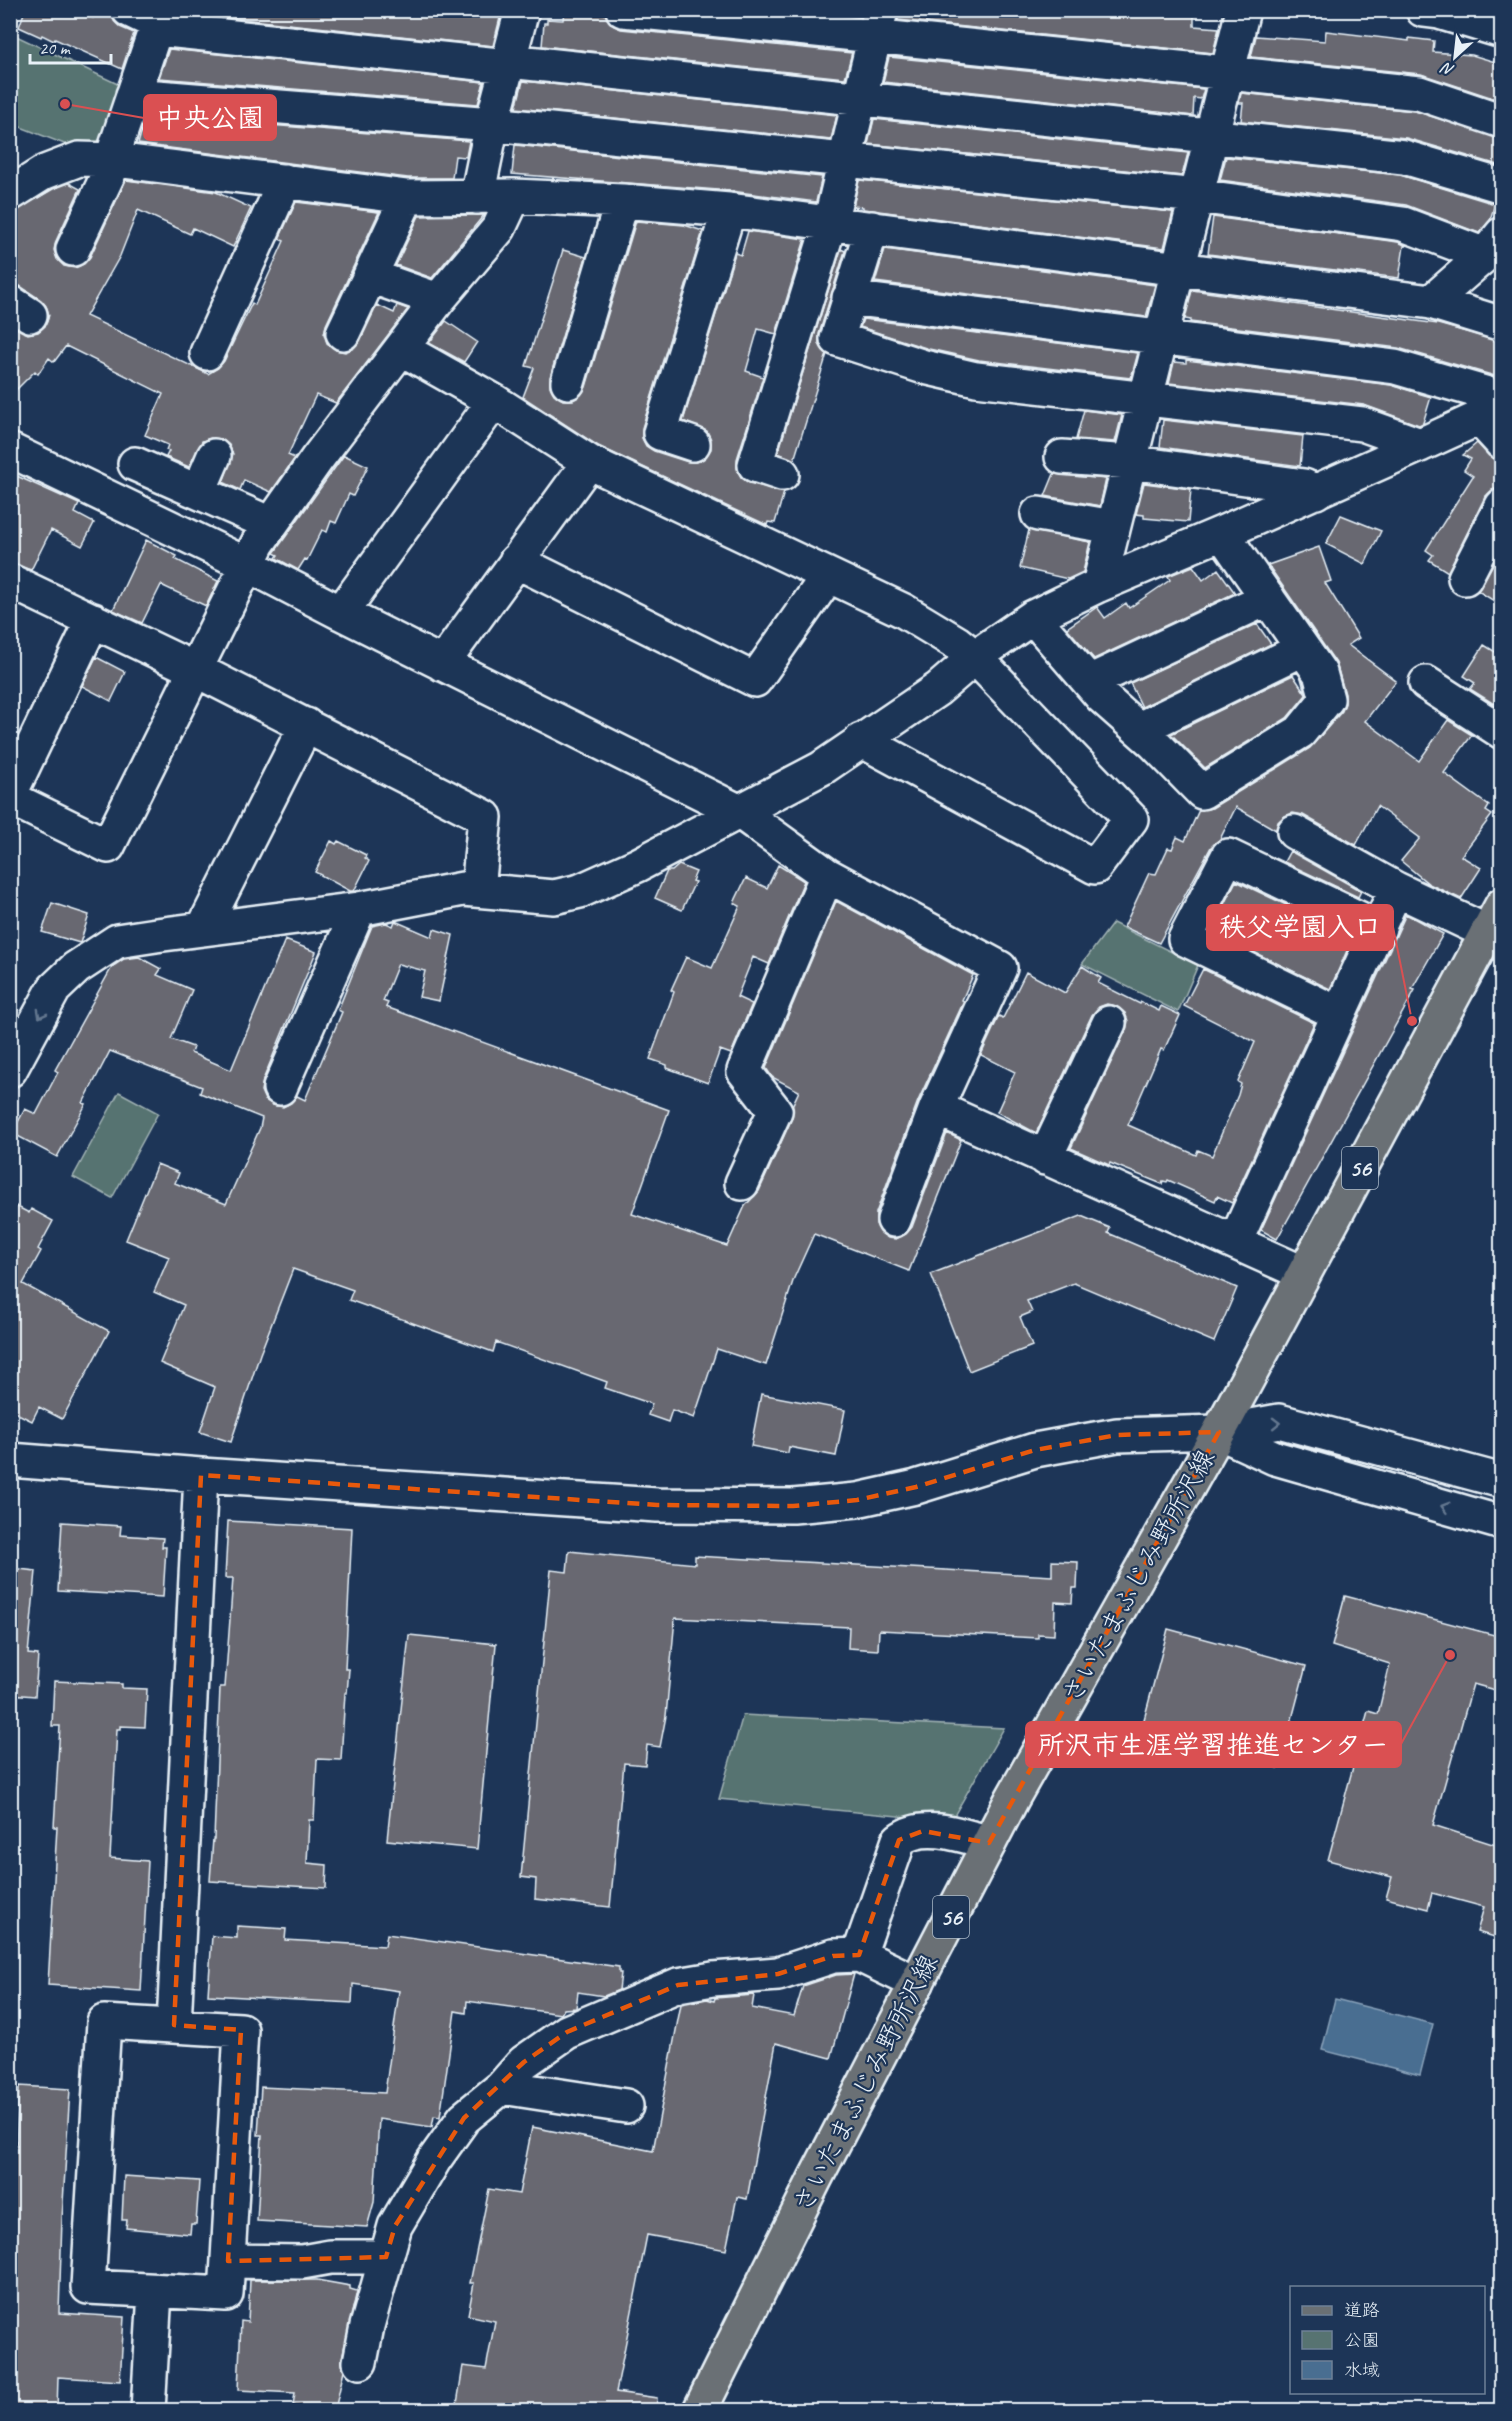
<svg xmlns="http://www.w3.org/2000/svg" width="1512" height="2421" viewBox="0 0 1512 2421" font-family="Caveat,'Klee One',sans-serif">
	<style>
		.green { fill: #577371; stroke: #a0b2b4; stroke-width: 1.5 }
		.water { fill: #496e91; stroke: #89a2ba; stroke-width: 1.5 }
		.building { fill: #676871; stroke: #e8f1f8; stroke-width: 1.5 }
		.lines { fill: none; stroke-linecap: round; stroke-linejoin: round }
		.minor-casing { stroke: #e8f1f8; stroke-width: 38 }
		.major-casing { stroke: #e8f1f8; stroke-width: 38 }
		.minor { stroke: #1d3557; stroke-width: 33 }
		.major { stroke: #6a7074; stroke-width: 33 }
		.oneway { stroke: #64778f }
		.marked { fill: none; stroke: #e8590c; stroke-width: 4.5; stroke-dasharray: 12 8; stroke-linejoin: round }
		.labels { text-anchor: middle; stroke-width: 4.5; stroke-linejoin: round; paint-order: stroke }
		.shield { fill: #1d3557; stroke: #abb9c8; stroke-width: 1.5 }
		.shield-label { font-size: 24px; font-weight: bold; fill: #e8f1f8 }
		.street-label { font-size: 26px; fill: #e8f1f8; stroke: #1d3557 }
		.leader { fill: none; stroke: #da5052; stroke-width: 2 }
		.callout-dot { fill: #da5052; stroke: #1d3557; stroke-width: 2 }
		.callout { fill: #da5052; stroke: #da5052; stroke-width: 2 }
		.callout-label { font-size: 27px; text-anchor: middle; font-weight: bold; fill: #fff }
	</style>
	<rect width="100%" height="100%" fill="#1d3557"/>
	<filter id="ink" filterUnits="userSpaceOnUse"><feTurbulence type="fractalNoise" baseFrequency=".0167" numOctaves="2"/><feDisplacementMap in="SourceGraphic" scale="12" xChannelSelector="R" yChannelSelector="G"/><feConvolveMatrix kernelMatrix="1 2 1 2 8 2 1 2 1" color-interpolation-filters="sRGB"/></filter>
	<g filter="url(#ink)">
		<path class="green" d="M 10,33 L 126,88 L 103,147 L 72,147 L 18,126 L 19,122 L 11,119 Z
			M 1113,923 L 1198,965 L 1178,1012 L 1082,964 Z
			M 119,1092 L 158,1113 L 112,1198 L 73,1177 Z
			M 743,1715 L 1004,1728 L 951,1821 L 719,1799 Z"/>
		<path class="water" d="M 1335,1999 L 1433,2024 L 1420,2075 L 1322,2050 Z"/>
		<path class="building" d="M 25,10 L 77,10 L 93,18 L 97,10 L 111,13 L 114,21 L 120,27 L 134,33 L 122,69 L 55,39 L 54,41 L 42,35 L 41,37 L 19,27 Z
			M 186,10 L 502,10 L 493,46 L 186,13 Z
			M 564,10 L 605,14 L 612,25 L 621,29 L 852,53 L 845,78 L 542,46 L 544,23 L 547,23 L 547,19 L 563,20 Z
			M 809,10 L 862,10 L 860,16 Z
			M 899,10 L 1054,10 L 1116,17 L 1116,10 L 1146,10 L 1194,15 L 1194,26 L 1219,28 L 1213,53 L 898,20 Z
			M 1326,31 L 1409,41 L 1409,38 L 1434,41 L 1433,52 L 1472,55 L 1502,64 L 1502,101 L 1421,74 L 1251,57 L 1256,36 L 1325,41 Z
			M 169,49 L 484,82 L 478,104 L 159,78 Z
			M 889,57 L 1204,89 L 1201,99 L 1194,98 L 1193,116 L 883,82 Z
			M 523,81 L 837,115 L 831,140 L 516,108 Z
			M 1241,93 L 1415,111 L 1502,139 L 1502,166 L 1406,138 L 1241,121 L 1243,103 L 1239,103 Z
			M 146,115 L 469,141 L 466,157 L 455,156 L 452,178 L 408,178 L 138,144 Z
			M 874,119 L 1188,153 L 1182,176 L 868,144 Z
			M 515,145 L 822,177 L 816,202 L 731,191 L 512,174 Z
			M 1226,157 L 1400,175 L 1495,204 L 1490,220 L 1479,233 L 1406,205 L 1220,180 Z
			M 126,180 L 216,192 L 251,208 L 233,247 L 193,228 L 190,234 L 138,210 L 120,256 L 86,316 L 208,374 L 218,368 L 224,361 L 252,303 L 255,305 L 284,241 L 279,239 L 296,202 L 379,212 L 326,325 L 324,334 L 327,343 L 336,350 L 345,352 L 354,348 L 360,341 L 377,305 L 394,313 L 397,305 L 408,309 L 336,403 L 316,395 L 288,455 L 295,458 L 271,492 L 244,480 L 240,490 L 223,482 L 233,454 L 229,445 L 221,439 L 211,438 L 202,441 L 189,467 L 166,457 L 169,451 L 166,450 L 168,445 L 145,435 L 163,394 L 66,346 L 54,362 L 49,358 L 38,374 L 35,371 L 10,396 L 10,325 L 28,334 L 38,332 L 45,326 L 49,315 L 46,306 L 41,300 L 20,286 L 10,283 L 10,217 L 13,212 L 53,189 L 69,183 L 80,189 L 56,241 L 54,250 L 57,259 L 64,266 L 75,268 L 84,264 L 90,257 Z
			M 859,180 L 1173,212 L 1164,248 L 863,209 L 863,207 L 853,206 Z
			M 474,215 L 484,215 L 432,278 L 396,265 L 419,216 Z
			M 1213,217 L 1398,242 L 1407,246 L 1404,246 L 1399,278 L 1208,254 Z
			M 636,221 L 684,225 L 703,231 L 642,428 L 642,438 L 646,446 L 654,451 L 688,462 L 697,462 L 705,458 L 711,449 L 711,440 L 707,431 L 683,421 L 735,253 L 741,255 L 748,231 L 805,239 L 776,334 L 758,329 L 746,371 L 763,377 L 737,459 L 737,468 L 741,477 L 749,483 L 784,492 L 775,523 L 768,522 L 767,525 L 598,446 L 523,397 L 534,368 L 526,366 L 563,250 L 586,257 L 550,377 L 550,386 L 554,394 L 563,400 L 573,400 L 581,395 L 586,387 Z
			M 841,249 L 845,251 L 819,334 L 819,344 L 827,354 L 794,460 L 778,453 Z
			M 885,249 L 1155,285 L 1146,317 L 875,282 Z
			M 1192,290 L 1438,324 L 1502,342 L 1502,378 L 1398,348 L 1190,322 L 1191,320 L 1185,319 Z
			M 863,319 L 1138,353 L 1131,378 L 979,360 L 929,349 L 860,327 Z
			M 446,321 L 477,342 L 464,362 L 429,343 Z
			M 1186,360 L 1391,385 L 1431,397 L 1423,423 L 1419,425 L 1364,405 L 1169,383 L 1174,362 L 1186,363 Z
			M 1084,410 L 1122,415 L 1115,442 L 1076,439 Z
			M 1163,420 L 1303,436 L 1300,466 L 1160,447 Z
			M 1477,443 L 1489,456 L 1502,461 L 1502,487 L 1492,490 L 1485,497 L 1448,572 L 1429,560 L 1433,555 L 1426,550 L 1473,476 L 1464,470 L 1471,459 L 1463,455 Z
			M 344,455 L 368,466 L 353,496 L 349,494 L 336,523 L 331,521 L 327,532 L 322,530 L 307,560 L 305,559 L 298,570 L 276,558 L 278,555 L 274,553 Z
			M 10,473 L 79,504 L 75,513 L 94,523 L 82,546 L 51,530 L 31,570 L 10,563 Z
			M 1054,474 L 1106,479 L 1100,506 L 1045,496 Z
			M 1144,483 L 1191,489 L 1188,522 L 1144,518 L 1144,515 L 1136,514 Z
			M 1341,515 L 1381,531 L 1365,564 L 1326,544 Z
			M 1029,530 L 1090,542 L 1083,572 L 1068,579 L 1020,568 Z
			M 146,540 L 177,556 L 175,559 L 218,581 L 206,606 L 161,585 L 142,623 L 113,610 Z
			M 1319,547 L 1331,581 L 1325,583 L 1359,638 L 1348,645 L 1396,681 L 1365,721 L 1419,761 L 1448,720 L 1472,735 L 1444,773 L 1489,806 L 1486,811 L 1492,815 L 1461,856 L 1481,868 L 1461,899 L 1429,884 L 1401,861 L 1420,838 L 1377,806 L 1356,845 L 1303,815 L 1293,813 L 1285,816 L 1278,822 L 1276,830 L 1236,807 L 1220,839 L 1211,847 L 1159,943 L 1124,927 L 1149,873 L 1156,874 L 1168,848 L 1172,849 L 1177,837 L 1185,841 L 1199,810 L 1212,808 L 1310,748 L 1342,711 L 1345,703 L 1345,694 L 1336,663 L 1268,565 Z
			M 1502,548 L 1502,606 L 1478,591 Z
			M 1193,566 L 1203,580 L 1218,569 L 1235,593 L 1094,659 L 1067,628 L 1097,607 L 1105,618 L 1126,603 L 1129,608 L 1170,580 L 1168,576 Z
			M 1257,624 L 1271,644 L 1142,707 L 1130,683 Z
			M 1484,645 L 1502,656 L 1502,694 L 1494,704 L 1470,689 L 1475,683 L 1464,676 Z
			M 96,657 L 125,672 L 111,701 L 82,686 Z
			M 1293,675 L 1305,693 L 1301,678 L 1306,695 L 1287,718 L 1205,768 L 1171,734 Z
			M 331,841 L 336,844 L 338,841 L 366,855 L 365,858 L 369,861 L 354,891 L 350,891 L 315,872 Z
			M 1290,851 L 1361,891 L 1358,897 L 1284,862 Z
			M 679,865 L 696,872 L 692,881 L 695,882 L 682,910 L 655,898 L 667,871 L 672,871 Z
			M 778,865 L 804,881 L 769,964 L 753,957 L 737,997 L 752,1004 L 731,1054 L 720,1050 L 708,1083 L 667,1068 L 667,1065 L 650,1059 L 674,992 L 671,990 L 686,957 L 712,968 L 740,906 L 734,903 L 746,878 L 767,888 Z
			M 1236,881 L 1353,937 L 1330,989 L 1210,931 Z
			M 836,901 L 973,975 L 962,1000 L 964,1001 L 918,1101 L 876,1213 L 876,1224 L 880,1232 L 888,1238 L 896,1239 L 906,1234 L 912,1227 L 947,1133 L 961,1140 L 909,1271 L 814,1234 L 794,1278 L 766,1365 L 717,1349 L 694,1418 L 672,1410 L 668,1422 L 648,1415 L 652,1404 L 605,1388 L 607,1382 L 496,1342 L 493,1352 L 349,1300 L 353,1290 L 293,1269 L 260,1354 L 231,1442 L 200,1432 L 215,1387 L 160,1363 L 184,1305 L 154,1292 L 169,1257 L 126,1240 L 157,1164 L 179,1173 L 175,1183 L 226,1204 L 260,1128 L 262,1118 L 200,1093 L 202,1087 L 110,1051 L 83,1103 L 86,1104 L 57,1157 L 12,1133 L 25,1109 L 36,1114 L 58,1072 L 55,1070 L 112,967 L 124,959 L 139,957 L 161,969 L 157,975 L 192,990 L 171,1039 L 193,1047 L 191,1053 L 231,1070 L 285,940 L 316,952 L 263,1080 L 261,1091 L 265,1100 L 273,1105 L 283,1107 L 291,1103 L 297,1096 L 305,1100 L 342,1012 L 338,1010 L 372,926 L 386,923 L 393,926 L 395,921 L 432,937 L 434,929 L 453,935 L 439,1001 L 419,997 L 425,971 L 398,964 L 383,1001 L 388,1003 L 386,1007 L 669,1110 L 632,1214 L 727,1246 L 745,1206 L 759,1191 L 792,1118 L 792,1106 L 799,1091 L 772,1077 L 766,1068 Z
			M 52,903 L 89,915 L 80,943 L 42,932 Z
			M 1406,914 L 1443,934 L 1412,989 L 1415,990 L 1277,1239 L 1261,1230 Z
			M 1082,966 L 1101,978 L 1098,983 L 1140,1004 L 1141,1002 L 1159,1011 L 1161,1006 L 1180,1015 L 1164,1050 L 1161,1049 L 1128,1125 L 1196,1155 L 1198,1150 L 1212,1156 L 1238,1095 L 1241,1084 L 1238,1082 L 1255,1042 L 1184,1006 L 1203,969 L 1314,1023 L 1232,1203 L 1217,1196 L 1215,1201 L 1168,1180 L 1167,1182 L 1163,1181 L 1162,1184 L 1110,1163 L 1109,1165 L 1071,1148 L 1126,1030 L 1128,1021 L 1125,1013 L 1116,1006 L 1107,1004 L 1099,1007 L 1092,1015 L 1036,1133 L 997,1112 L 1015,1072 L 981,1055 L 999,1016 L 1003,1018 L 1026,972 L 1065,993 Z
			M 10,1203 L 29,1213 L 31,1209 L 53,1221 L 38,1249 L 41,1251 L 23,1284 L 109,1331 L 62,1419 L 39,1407 L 32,1421 L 10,1410 Z
			M 1081,1216 L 1110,1228 L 1108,1233 L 1237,1288 L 1214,1342 L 1074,1283 L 1027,1301 L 1032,1312 L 1020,1317 L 1032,1346 L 969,1371 L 931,1274 Z
			M 761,1394 L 845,1410 L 836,1456 L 789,1447 L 788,1453 L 751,1446 Z
			M 228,1521 L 352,1528 L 345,1669 L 349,1669 L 347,1693 L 345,1693 L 341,1760 L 317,1759 L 314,1820 L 309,1820 L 307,1863 L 327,1865 L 326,1888 L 210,1881 L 213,1839 L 214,1839 L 220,1687 L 225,1687 L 233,1578 L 225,1578 Z
			M 62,1522 L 121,1526 L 120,1535 L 163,1538 L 162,1547 L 166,1547 L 163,1597 L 58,1591 Z
			M 569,1551 L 695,1564 L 695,1556 L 1052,1576 L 1052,1561 L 1078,1562 L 1077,1588 L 1073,1588 L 1072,1603 L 1055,1602 L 1054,1635 L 1038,1634 L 1038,1638 L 879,1630 L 878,1650 L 848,1648 L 849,1627 L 675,1618 L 666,1716 L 660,1747 L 647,1745 L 645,1765 L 624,1763 L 610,1907 L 535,1899 L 536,1879 L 521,1877 L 551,1570 L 567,1572 Z
			M 10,1568 L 36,1571 L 28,1654 L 38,1655 L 35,1696 L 10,1694 Z
			M 1345,1596 L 1502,1637 L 1502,1692 L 1473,1684 L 1433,1825 L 1502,1847 L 1502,1939 L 1477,1932 L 1484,1907 L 1432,1893 L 1428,1909 L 1386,1898 L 1392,1877 L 1328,1860 L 1368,1711 L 1378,1714 L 1390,1664 L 1332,1646 Z
			M 1168,1629 L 1306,1666 L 1279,1768 L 1141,1731 Z
			M 409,1635 L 496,1644 L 477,1849 L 387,1840 Z
			M 54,1681 L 122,1684 L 122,1688 L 147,1689 L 145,1727 L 120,1726 L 120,1729 L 117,1729 L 110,1858 L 148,1861 L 141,1991 L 48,1985 L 57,1827 L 54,1827 L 60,1726 L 52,1726 Z
			M 237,1926 L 286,1929 L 285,1940 L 385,1946 L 387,1934 L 619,1967 L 619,1973 L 621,1973 L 619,1990 L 604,1996 L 578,1992 L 576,2008 L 564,2009 L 561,2014 L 467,2001 L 466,2013 L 455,2011 L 440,2117 L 434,2116 L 432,2127 L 379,2119 L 374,2202 L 367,2227 L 257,2221 L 262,2135 L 258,2135 L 261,2087 L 385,2093 L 399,1991 L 353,1984 L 352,2003 L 208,1995 L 212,1936 L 237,1938 Z
			M 854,1974 L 831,2058 L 776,2043 L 747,2199 L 737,2197 L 726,2250 L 647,2235 L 616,2392 L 657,2398 L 656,2410 L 456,2410 L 463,2366 L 486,2369 L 495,2321 L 468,2315 L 474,2283 L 470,2283 L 489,2189 L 519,2194 L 532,2127 L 653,2151 L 681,2004 L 707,1999 L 714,2001 L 715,1998 L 754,1995 L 752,2008 L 794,2016 L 803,1986 L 836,1975 Z
			M 19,2086 L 70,2089 L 62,2219 L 59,2313 L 124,2317 L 120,2381 L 58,2377 L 57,2410 L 10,2410 L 10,2149 L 16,2149 Z
			M 124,2176 L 199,2181 L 196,2224 L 191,2224 L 190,2234 L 126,2228 L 127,2220 L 122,2220 Z
			M 317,2280 L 350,2286 L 350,2289 L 357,2291 L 342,2358 L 344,2370 L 335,2410 L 315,2408 L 315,2410 L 293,2405 L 295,2393 L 238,2390 L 241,2321 L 248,2322 L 250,2280 Z"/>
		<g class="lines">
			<g class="minor-casing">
				<path id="minor" d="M 129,10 L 158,24
					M 623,10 L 1419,93 L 1502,121
					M 1423,10 L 1439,12 L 1502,31
					M 157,29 L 508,66
					M 509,61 L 1404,157 L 1502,186
					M 133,95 L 492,124 L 1197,196 L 1403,224 L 1485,255
					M 111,161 L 162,10
					M 10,194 L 45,172 L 79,159 L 115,160 L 407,197 L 514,196 L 622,201 L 729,210 L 1431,302 L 1502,324
					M 407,197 L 370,276 L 438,300
					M 477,197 L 492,124 L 522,10
					M 872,228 L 837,339 L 924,367 L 976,379 L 1362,424 L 1420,445
					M 73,249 L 115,160
					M 849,298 L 1395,367 L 1502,398
					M 10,302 L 30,315
					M 1431,302 L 1485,255 L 1502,234
					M 343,333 L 370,276
					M 402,349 L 494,401 L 589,462 L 904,611 L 957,643 L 975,657 L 1131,819 L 1095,867 L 861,740
					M 207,353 L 285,181
					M 568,382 L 622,201
					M 494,401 L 341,613 L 740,812 L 827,875 L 1000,968 L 936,1108 L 894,1220
					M 1479,418 L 1502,443
					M 693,444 L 660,433 L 729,210
					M 10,450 L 248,565 L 341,613
					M 1062,457 L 1129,462 L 1304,486 L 1316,492
					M 135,464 L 271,524
					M 782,474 L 755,465 L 830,223 L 881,10
					M 199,491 L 214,456
					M 1038,514 L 1113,527
					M 516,561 L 755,680 L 828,576
					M 1465,578 L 1502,506
					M 10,581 L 196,670 L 485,817 L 478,890
					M 1099,585 L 1243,10
					M 1033,617 L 1102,697 L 1154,743 L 1202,792 L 1300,732 L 1327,699 L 1320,673 L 1222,533
					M 442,664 L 589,462
					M 1089,682 L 1268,598
					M 1426,683 L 1502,732
					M 1139,729 L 1303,649
					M 10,794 L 93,620
					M 10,798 L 108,846 L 258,543 L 317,459 L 438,300 L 499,228 L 514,196
					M 1294,832 L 1396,889
					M 203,929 L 306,725
					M 1339,1014 L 1185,939 L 1228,856 L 1379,928
					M 10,1070 L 54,989 L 76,968 L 117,941 L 156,935 L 359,909 L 463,889 L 554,897 L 580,891 L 638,865 L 822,768 L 938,689 L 975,657 L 1033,617 L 1099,585 L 1222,533 L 1420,445 L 1479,418 L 1502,403
					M 280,1088 L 359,909
					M 936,1108 L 1303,1273
					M 1045,1158 L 1109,1023
					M 742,1183 L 775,1111 L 744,1071 L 827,875
					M 1235,1242 L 1396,889 L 1487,932
					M 1219,1432 L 1275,1458 L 1502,1523
					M 10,1460 L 201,1475 L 657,1505 L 793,1506 L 857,1500 L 916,1487 L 1035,1450 L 1117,1435 L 1219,1432 L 1279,1421 L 1502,1481
					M 859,1955 L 899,1840 C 923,1821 962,1835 989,1843
					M 104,2022 L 241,2030 L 226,2294 L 88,2287 Z
					M 174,2025 L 201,1475
					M 502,2087 L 626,2106
					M 228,2261 L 302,2262 L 330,2257 L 386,2257
					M 360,2362 L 367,2326 L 395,2226 L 434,2160 L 464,2118 L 502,2087 L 524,2062 L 567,2032 L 678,1985 L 713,1979 L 778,1974 L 833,1956 L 859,1955 L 917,1983
					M 148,2410 L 155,2292"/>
			</g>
			<g class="major-casing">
				<path id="major" d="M 700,2410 L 815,2179 L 1012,1799 L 1219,1432 L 1502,905"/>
			</g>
			<use href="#minor" class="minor"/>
			<use href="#major" class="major"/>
		</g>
		<defs><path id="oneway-chevron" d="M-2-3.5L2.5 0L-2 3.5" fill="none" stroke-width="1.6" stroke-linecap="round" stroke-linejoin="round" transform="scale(1.5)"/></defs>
		<g class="oneway">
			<use href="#oneway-chevron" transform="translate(41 1014) rotate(118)"/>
			<use href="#oneway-chevron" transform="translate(1276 1423) rotate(-1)"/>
			<use href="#oneway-chevron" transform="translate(1445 1507) rotate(-164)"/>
		</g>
	</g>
	<path class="marked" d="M 1219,1432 L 989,1843 L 923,1831 L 899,1840 L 859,1955 L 833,1956 L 778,1974 L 678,1985 L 567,2032 L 524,2062 L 464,2118 L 395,2226 L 386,2257 L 228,2261 L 241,2030 L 174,2025 L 201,1475 L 657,1505 L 793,1506 L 857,1500 L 916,1487 L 1035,1450 L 1117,1435 Z"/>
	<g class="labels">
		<g class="shield">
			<rect x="1342" y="1147" width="36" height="42" rx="4.5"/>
			<rect x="933" y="1896" width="36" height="42" rx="4.5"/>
		</g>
		<g class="shield-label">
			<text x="1360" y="1176">56</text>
			<text x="951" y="1925">56</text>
		</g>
		<g class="street-label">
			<text transform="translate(1138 1576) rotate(-61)" y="9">さいたまふじみ野所沢線</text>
			<text transform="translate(865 2083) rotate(-63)" y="9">さいたまふじみ野所沢線</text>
		</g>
	</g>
	<path class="leader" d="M65 104L144 118M1412 1021L1393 927M1450 1655L1401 1744"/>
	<g class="callout-dot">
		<circle cx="65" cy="104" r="6"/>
		<circle cx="1412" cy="1021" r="6"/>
		<circle cx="1450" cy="1655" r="6"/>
	</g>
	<g class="callout">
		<rect x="144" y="95" width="132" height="45" rx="6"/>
		<rect x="1207" y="905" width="186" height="45" rx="6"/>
		<rect x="1026" y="1722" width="375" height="45" rx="6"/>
	</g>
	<g class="callout-label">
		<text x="210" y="127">中央公園</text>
		<text x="1300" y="936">秩父学園入口</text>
		<text x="1213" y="1754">所沢市生涯学習推進センター</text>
	</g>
	<rect width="1512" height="2421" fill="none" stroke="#1d3557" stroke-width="36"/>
	<rect x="18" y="18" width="1476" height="2385" fill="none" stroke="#e8f1f8" stroke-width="2" filter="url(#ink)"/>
	<rect x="1290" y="2286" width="195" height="108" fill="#1d3557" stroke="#6e8097" stroke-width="1.5"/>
	<rect x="1302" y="2306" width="30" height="9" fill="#6a7074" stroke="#6e8097" stroke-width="1.5"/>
	<text x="1344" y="2316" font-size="18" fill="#e8f1f8">道路</text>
	<rect x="1302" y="2331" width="30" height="18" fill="#577371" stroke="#6e8097" stroke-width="1.5"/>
	<text x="1344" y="2346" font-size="18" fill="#e8f1f8">公園</text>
	<rect x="1302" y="2361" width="30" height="18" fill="#496e91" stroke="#6e8097" stroke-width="1.5"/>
	<text x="1344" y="2376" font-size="18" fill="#e8f1f8">水域</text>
	<g transform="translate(1455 57) rotate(207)" stroke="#1d3557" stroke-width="4.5" paint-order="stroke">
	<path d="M0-4.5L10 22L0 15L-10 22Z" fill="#e8f1f8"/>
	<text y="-9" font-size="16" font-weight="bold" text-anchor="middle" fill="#e8f1f8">N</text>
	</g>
	<path d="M30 54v9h81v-9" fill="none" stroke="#e8f1f8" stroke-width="3"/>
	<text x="39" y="54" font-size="18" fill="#e8f1f8" stroke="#1d3557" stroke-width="4.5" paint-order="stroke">20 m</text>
</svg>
